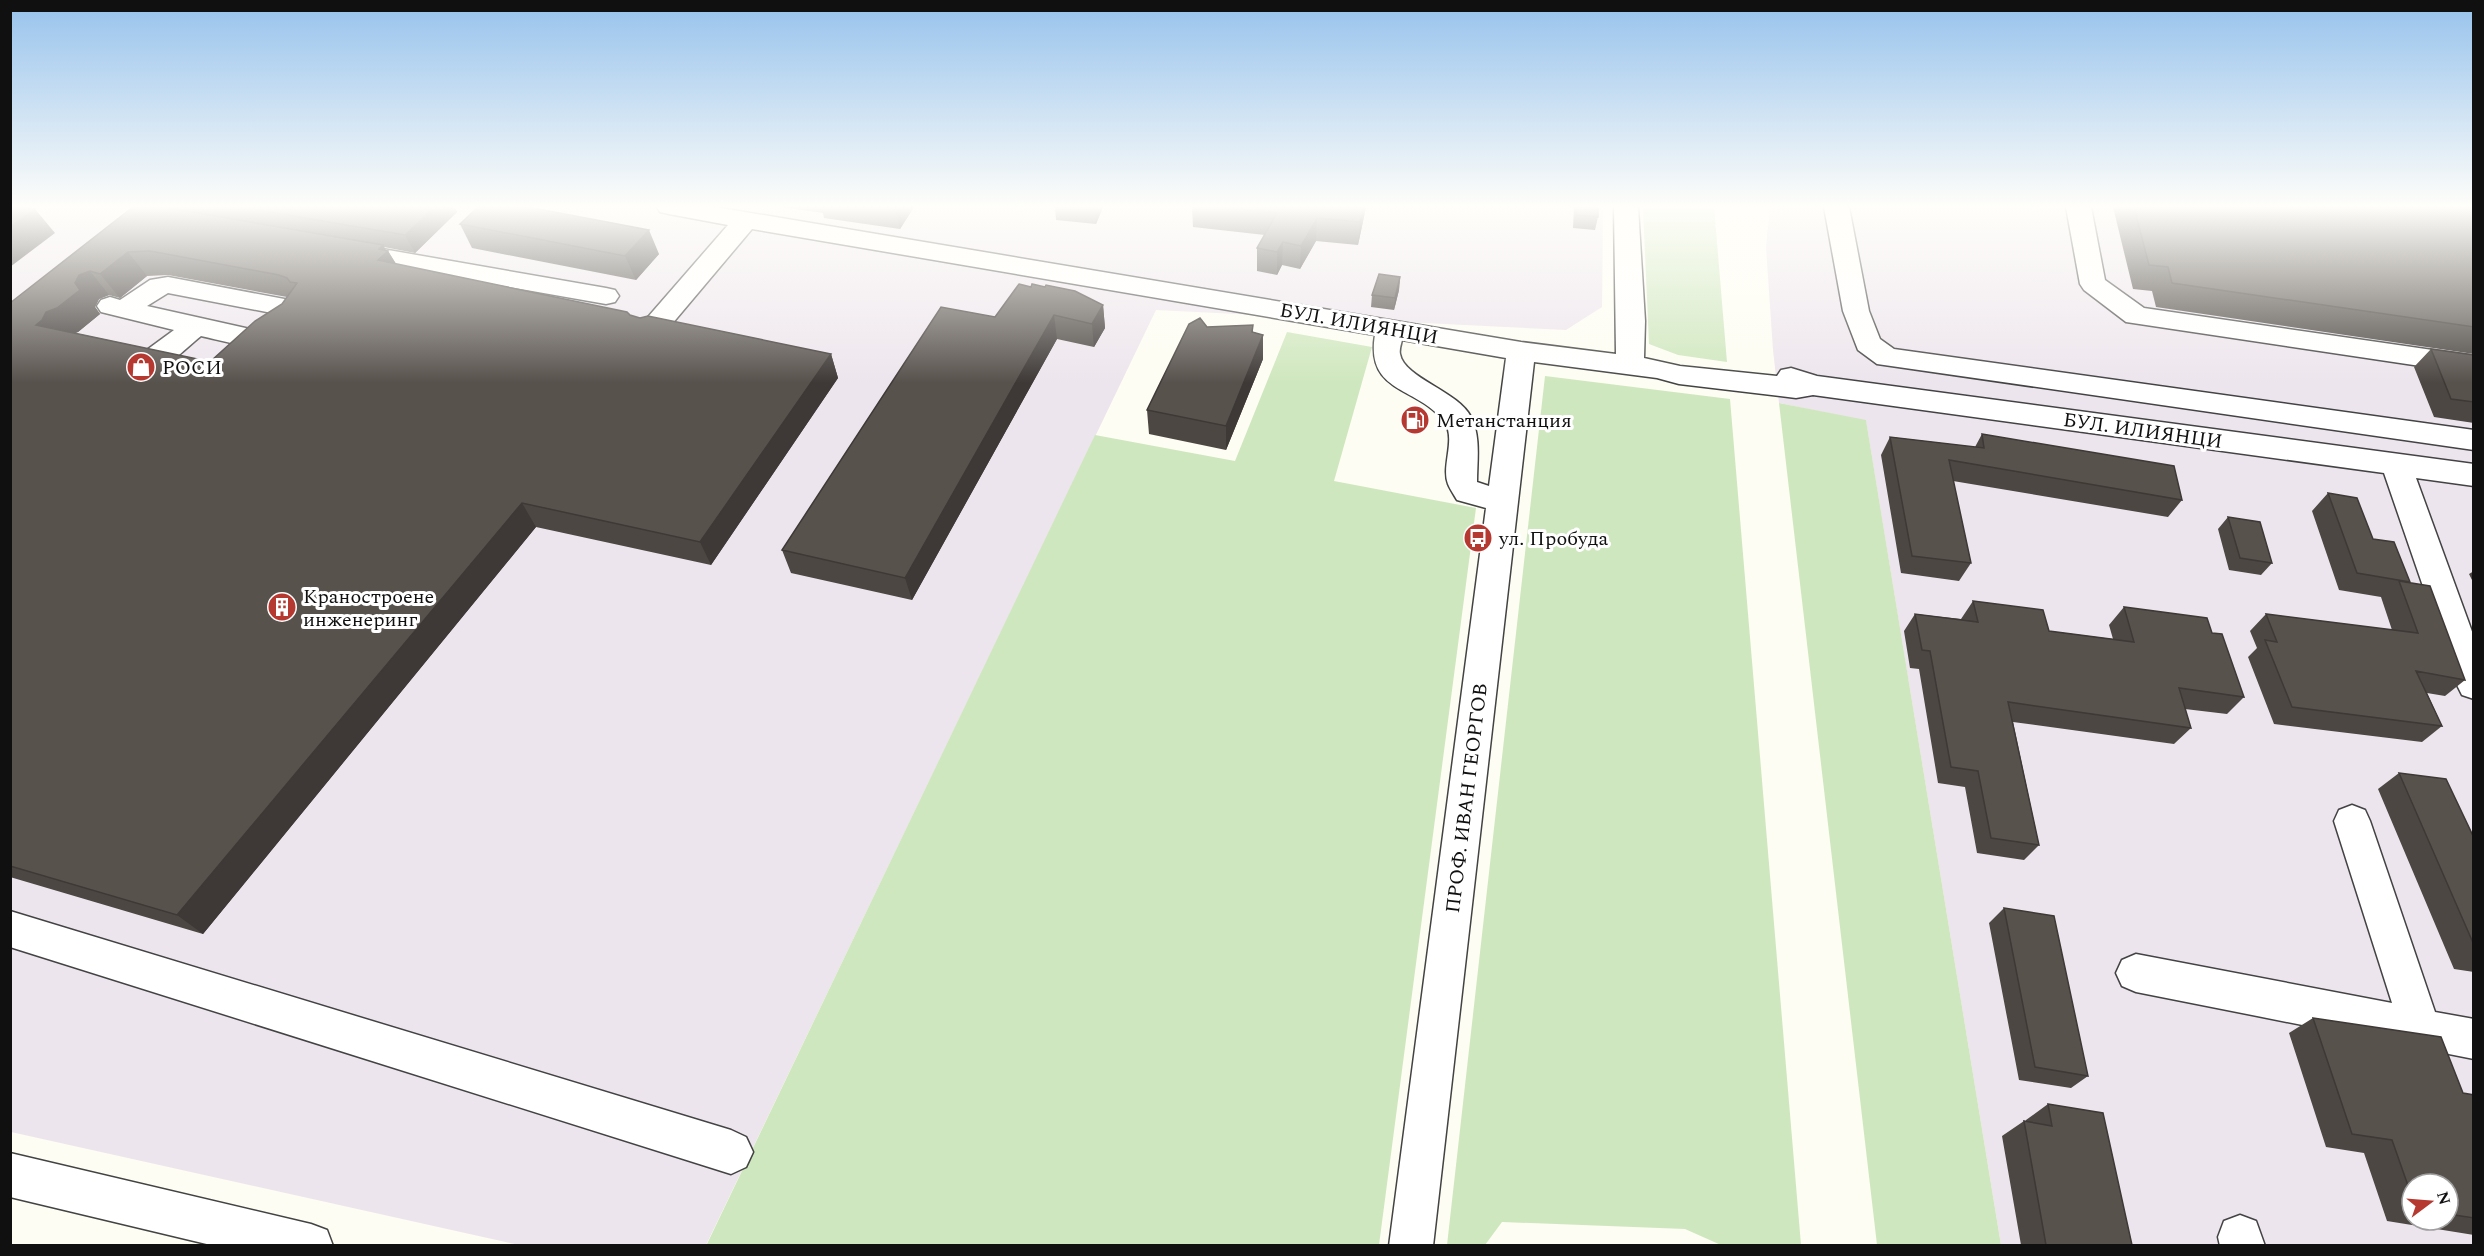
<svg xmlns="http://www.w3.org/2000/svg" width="2484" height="1256" viewBox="0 0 2484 1256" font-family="Spectral,serif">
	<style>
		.industrial { fill: #ede5ed; fill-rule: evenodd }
		.green { fill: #cfe7be }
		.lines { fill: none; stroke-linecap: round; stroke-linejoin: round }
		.minor-casing { stroke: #434343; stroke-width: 3 }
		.minor { fill: #fff; fill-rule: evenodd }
		.wall { fill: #4c4742; fill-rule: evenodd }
		.shaded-wall { fill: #3e3936 }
		.building { fill: #58524d; stroke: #3e3936; stroke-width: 1.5; fill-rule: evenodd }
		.labels { text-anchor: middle; stroke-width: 6; stroke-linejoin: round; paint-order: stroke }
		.street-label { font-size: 20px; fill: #101010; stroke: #fff }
		.poi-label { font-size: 20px; fill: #101010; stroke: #fff; text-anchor: start }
	</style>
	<rect width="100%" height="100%" fill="#fefdf3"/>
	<path class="industrial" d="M 11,207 L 1603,207 L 1602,307 L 1566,330 L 1156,310 L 706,1245 L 519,1245 L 11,1132 Z
		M 1770,207 L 2473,207 L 2473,1245 L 2001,1245 L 1866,421 L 1779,403 L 1773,350 L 1766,247 ZM 2412,1184 L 2448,1184 L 2448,1220 L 2412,1220 Z"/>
	<path class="green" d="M 1643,207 L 1714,207 L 1727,362 L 1678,355 L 1649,344 Z
		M 1287,332 L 1372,347 L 1334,481 L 1476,508 L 1379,1245 L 706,1246 L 1095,435 L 1235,461 Z
		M 1545,376 L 1730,399 L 1801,1245 L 1721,1245 L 1685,1229 L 1502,1222 L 1485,1245 L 1447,1245 Z
		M 1779,403 L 1866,420 L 2001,1245 L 1877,1245 Z"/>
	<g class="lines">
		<g class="minor-casing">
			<path id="minor" d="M 657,207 L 715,207 L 1521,342 L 1616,354 L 1614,207 L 1638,207 L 1645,321 L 1644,358 L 1680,366 L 1777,376 L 1781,370 L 1791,368 L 1817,376 L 2474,464 L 2474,486 L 2416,478 L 2474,637 L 2474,699 L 2462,695 L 2457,685 L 2384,473 L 1813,395 L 1796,398 L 1679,384 L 1657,378 L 1534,362 L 1433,1246 L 1389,1246 L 1486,508 L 1457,500 C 1454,495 1450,489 1448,484 C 1441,466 1456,440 1445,423 C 1420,386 1365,395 1375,335 L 752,229 L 661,337 L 651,340 L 641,337 L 637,331 L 641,325 L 728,225 L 669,214 L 660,212 ZM 1402,340 L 1506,358 L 1489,486 L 1477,482 C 1477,460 1481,437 1471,417 C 1458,391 1404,378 1400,354 C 1399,350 1401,344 1402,340 Z
				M 1824,207 L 1849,207 L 1869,311 L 1880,339 L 1894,349 L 2474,430 L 2474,450 L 1877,364 L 1858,350 L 1843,311 Z
				M 2066,207 L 2091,207 L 2105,280 L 2144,308 L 2474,356 L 2474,374 L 2126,322 L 2084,290 L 2080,284 Z
				M 348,243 L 606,288 L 615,290 L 619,296 L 615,302 L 606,304 L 339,257 L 335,251 L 339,245 Z
				M 168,277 L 295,301 L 303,304 L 307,314 C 303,321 297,326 291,331 C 263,356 234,343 201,336 C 184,349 167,372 144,366 L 140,359 L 144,352 L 174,330 L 101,312 L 97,306 L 101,300 L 110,297 L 120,300 L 150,280 ZM 168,293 L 277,314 L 259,328 L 250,329 L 147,306 Z
				M 2352,805 L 2365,810 L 2370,821 L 2435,1012 L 2474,1019 L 2474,1059 L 2136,992 L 2122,986 L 2116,973 L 2122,960 L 2136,954 L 2392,1003 L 2334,821 L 2339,810 Z
				M 10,911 L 731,1130 L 746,1137 L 753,1152 L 746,1167 L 731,1174 L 10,947 Z
				M 10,1153 L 311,1224 L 327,1230 L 333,1246 L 215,1246 L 10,1197 Z
				M 2240,1215 L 2256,1221 L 2265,1246 L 2220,1246 L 2218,1237 L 2224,1221 Z"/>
		</g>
		<use href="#minor" class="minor"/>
	</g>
	<path class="wall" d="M 166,207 L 454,207 L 457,212 L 415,253 L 384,247 L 385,250 L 388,251 L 396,264 L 640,318 L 831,354 L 838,378 L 711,565 L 536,527 L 203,934 L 10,877 L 10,303 L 174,209 ZM 168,275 L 287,297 L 282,304 L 212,360 L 202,360 L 75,333 L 78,332 L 100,314 L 95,307 L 99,299 L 109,295 L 120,298 L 147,276 Z
		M 781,207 L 914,207 L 900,229 L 824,218 L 823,213 Z
		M 1055,207 L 1103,207 L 1096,224 L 1056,220 Z
		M 1192,207 L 1366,207 L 1358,245 L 1316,241 L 1300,269 L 1282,265 L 1277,275 L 1257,271 L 1257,248 L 1265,235 L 1193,227 Z
		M 1574,207 L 1598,207 L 1598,217 L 1595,230 L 1573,228 Z
		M 2113,207 L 2474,207 L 2474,354 L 2156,307 L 2152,291 L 2133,289 Z
		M 460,224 L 659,254 L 636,280 L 472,248 Z
		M 1400,277 L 1399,290 L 1394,310 L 1371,307 L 1372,295 Z
		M 1031,287 L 1045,287 L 1103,305 L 1105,328 L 1094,347 L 1057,339 L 912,600 L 791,573 L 782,550 L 995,317 Z
		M 1253,325 L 1253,332 L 1263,335 L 1263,359 L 1226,450 L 1149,434 L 1147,410 L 1207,327 Z
		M 2431,349 L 2474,355 L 2474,423 L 2434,417 L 2414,367 Z
		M 1982,434 L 2182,500 L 2168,517 L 1953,481 L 1971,563 L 1959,581 L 1901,573 L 1881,455 L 1890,437 L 1975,447 Z
		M 2328,493 L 2373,539 L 2410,582 L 2409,582 L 2465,680 L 2445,696 L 2427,693 L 2442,726 L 2422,742 L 2274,724 L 2248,657 L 2257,648 L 2250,631 L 2266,614 L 2392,630 L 2381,597 L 2339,590 L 2312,511 Z
		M 2228,517 L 2272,563 L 2261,575 L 2229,570 L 2218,529 Z
		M 2474,571 L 2474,584 L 2469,574 Z
		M 1973,601 L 2049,631 L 2113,639 L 2109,625 L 2124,607 L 2212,633 L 2244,697 L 2227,714 L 2185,709 L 2191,728 L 2174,744 L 2013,722 L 2039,845 L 2024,860 L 1977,853 L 1965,787 L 1938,783 L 1919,669 L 1910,668 L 1904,631 L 1915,614 L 1961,619 Z
		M 2399,773 L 2474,838 L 2474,972 L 2454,969 L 2378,789 Z
		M 2004,908 L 2088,1076 L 2071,1088 L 2019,1080 L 1989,923 Z
		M 2313,1018 L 2463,1093 L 2474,1095 L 2474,1235 L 2387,1221 L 2364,1153 L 2326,1147 L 2289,1033 ZM 2412,1184 L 2448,1184 L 2448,1220 L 2412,1220 Z
		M 2048,1104 L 2132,1245 L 2021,1245 L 2002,1136 L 2024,1121 L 2026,1121 L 2026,1120 Z"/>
	<path class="shaded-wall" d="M 435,207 L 454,207 L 457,212 L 415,253 L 405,235 Z
		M 895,207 L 914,207 L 900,229 Z
		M 1095,207 L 1103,207 L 1096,224 Z
		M 1364,207 L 1366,207 L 1358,245 L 1360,222 Z
		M 35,209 L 55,233 L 10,267 L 10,227 Z
		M 1317,218 L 1316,241 L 1300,269 L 1301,246 Z
		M 649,230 L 659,254 L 636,280 L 625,256 Z
		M 1283,242 L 1282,265 L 1277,275 L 1277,252 Z
		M 383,245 L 387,252 L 388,251 L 403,275 L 378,260 L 379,249 Z
		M 128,252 L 147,276 L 120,298 L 100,274 Z
		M 90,271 L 109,295 L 99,299 L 95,307 L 100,314 L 78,332 L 67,336 L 36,325 L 46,312 L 75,283 L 79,275 Z
		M 1400,277 L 1399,290 L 1394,310 L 1395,298 Z
		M 1103,305 L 1105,328 L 1094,347 L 1092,324 Z
		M 1054,315 L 1057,339 L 912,600 L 905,578 Z
		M 1263,335 L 1263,359 L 1226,450 L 1226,426 Z
		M 831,354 L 838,378 L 711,565 L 700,542 Z
		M 522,503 L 536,527 L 203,934 L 177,915 Z"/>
	<path class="building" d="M 10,207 L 23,207 L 35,209 L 10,227 Z
		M 133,207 L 163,207 L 383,245 L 379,249 L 388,251 L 378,260 L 627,312 L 630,315 L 640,318 L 648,316 L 831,354 L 700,542 L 522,503 L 177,915 L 10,866 L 10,303 ZM 150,251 L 279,275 L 287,278 L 290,282 L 297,283 L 282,304 L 255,321 L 212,360 L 202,360 L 36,325 L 42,320 L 46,312 L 57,308 L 80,290 L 75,283 L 79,275 L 90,271 L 100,274 L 128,252 Z
		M 241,207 L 435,207 L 405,235 Z
		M 478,207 L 528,207 L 649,230 L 625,256 L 460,224 Z
		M 1222,207 L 1364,207 L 1360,222 L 1317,218 L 1301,246 L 1283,242 L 1277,252 L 1257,248 L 1277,213 Z
		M 1576,207 L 1598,207 L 1598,217 L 1576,215 Z
		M 2134,207 L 2474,207 L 2474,327 L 2172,283 L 2168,267 L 2149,265 Z
		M 1379,274 L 1400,277 L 1395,298 L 1372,295 Z
		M 1019,284 L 1031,287 L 1032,284 L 1045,287 L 1046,285 L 1075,291 L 1103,305 L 1092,324 L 1054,315 L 905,578 L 782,550 L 941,307 L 995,317 Z
		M 1200,318 L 1207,327 L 1253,325 L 1252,332 L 1263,335 L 1226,426 L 1147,410 L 1189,324 Z
		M 2431,349 L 2474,355 L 2474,402 L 2451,399 Z
		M 1982,434 L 2174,466 L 2182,500 L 1949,460 L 1971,563 L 1912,556 L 1890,437 L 1984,448 Z
		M 2328,493 L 2357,498 L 2373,539 L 2394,542 L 2410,582 L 2357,573 Z
		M 2228,517 L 2260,522 L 2272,563 L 2240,558 Z
		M 2399,581 L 2430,586 L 2465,680 L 2416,671 L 2442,726 L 2292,707 L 2265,640 L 2277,642 L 2266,614 L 2418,633 Z
		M 1973,601 L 2043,610 L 2049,631 L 2134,642 L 2124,607 L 2207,618 L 2212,633 L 2222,634 L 2244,697 L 2179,688 L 2191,728 L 2008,702 L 2039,845 L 1991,838 L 1978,771 L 1951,767 L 1930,651 L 1922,650 L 1915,614 L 1978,622 Z
		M 2399,773 L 2446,779 L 2474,838 L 2474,945 Z
		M 2004,908 L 2054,916 L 2088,1076 L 2035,1067 Z
		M 2313,1018 L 2441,1037 L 2463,1093 L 2474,1095 L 2474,1218 L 2448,1214 L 2448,1184 L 2412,1184 L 2412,1197 L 2392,1140 L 2352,1134 Z
		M 2048,1104 L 2103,1113 L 2132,1245 L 2046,1245 L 2024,1121 L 2052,1126 Z"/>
	<linearGradient id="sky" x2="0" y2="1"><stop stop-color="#96c2ec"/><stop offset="0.54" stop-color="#fffefa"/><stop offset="1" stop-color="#fffefa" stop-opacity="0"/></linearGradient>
	<rect width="2484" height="383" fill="url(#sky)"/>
	<defs>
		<g id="shop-disc" transform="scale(1.5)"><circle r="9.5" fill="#b63931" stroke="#fff"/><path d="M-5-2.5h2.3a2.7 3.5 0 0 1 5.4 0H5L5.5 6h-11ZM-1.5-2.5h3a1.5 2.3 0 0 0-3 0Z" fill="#fff"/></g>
		<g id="fuel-disc" transform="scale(1.5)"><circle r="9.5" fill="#b63931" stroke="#fff"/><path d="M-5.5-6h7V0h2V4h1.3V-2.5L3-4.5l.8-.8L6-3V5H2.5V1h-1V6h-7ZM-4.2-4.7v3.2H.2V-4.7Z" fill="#fff"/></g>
		<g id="bus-disc" transform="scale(1.5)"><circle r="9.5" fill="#b63931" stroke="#fff"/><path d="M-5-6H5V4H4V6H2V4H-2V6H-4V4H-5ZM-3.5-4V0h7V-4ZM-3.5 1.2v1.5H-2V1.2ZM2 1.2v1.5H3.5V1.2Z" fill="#fff"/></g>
		<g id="building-disc" transform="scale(1.5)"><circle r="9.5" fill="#b63931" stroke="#fff"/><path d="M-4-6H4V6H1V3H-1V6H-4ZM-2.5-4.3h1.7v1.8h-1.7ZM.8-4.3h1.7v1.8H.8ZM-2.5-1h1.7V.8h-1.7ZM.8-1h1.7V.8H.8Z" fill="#fff"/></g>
	</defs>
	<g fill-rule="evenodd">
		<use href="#shop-disc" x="141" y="367"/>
		<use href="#fuel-disc" x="1415" y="420"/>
		<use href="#bus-disc" x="1478" y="538"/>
		<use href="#building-disc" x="282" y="607"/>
	</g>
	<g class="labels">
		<g class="street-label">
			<text transform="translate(1359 323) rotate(10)" y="7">БУЛ. ИЛИЯНЦИ</text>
			<text transform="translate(2143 430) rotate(8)" y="7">БУЛ. ИЛИЯНЦИ</text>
			<text transform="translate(1466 798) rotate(-83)" y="7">ПРОФ. ИВАН ГЕОРГОВ</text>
		</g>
		<g class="poi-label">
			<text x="162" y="374">РОСИ</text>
			<text x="1436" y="427">Метанстанция</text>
			<text x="1499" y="545">ул. Пробуда</text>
			<text x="303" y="603">Краностроене<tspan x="303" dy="23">инженеринг</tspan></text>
		</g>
	</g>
	<rect width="2484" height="1256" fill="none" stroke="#101010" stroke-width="24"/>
	<g transform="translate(2430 1202) rotate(74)"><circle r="28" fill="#ffffff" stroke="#9f9f9f" stroke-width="1.5"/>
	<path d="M0-4.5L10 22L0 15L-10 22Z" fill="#b63931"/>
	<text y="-9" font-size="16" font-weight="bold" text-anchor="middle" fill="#101010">N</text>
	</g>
</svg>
